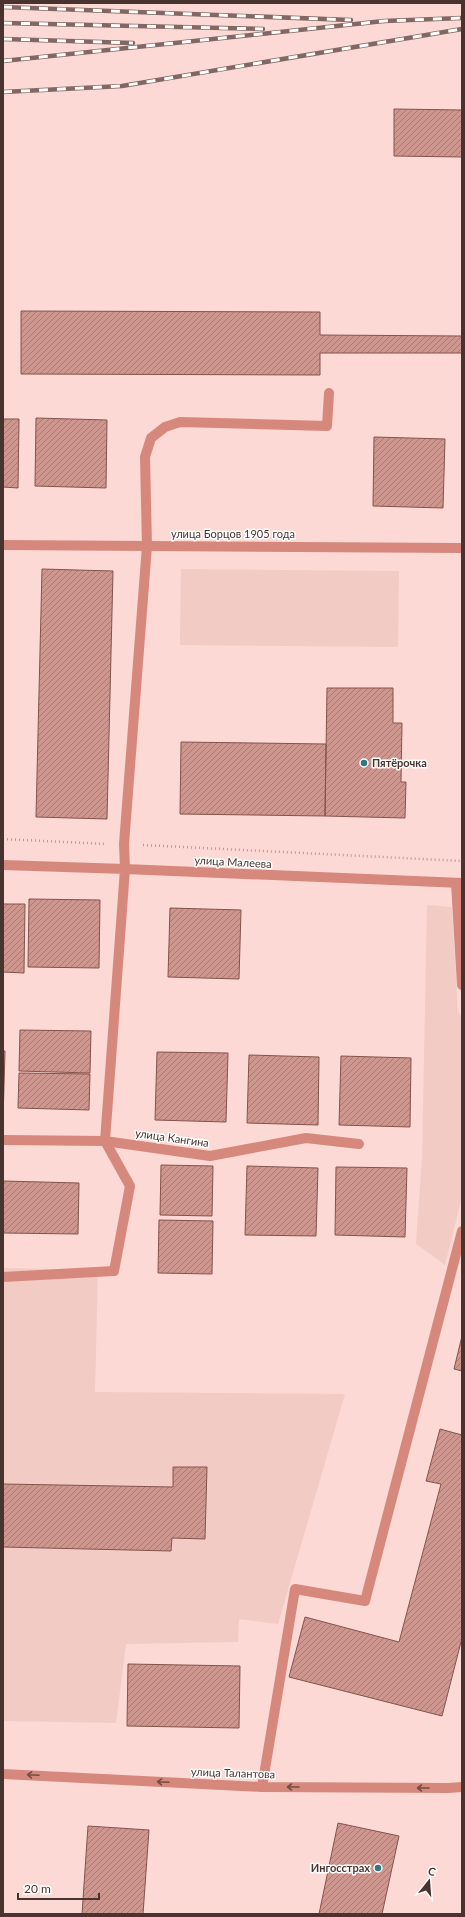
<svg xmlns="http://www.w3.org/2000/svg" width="465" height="1917" viewBox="0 0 465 1917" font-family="Lato,sans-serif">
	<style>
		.built { fill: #f3cbc5 }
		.building { fill: url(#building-hatch); stroke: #84534d }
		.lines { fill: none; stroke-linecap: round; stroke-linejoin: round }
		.path { stroke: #b79994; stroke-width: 2.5; stroke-dasharray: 1 3; stroke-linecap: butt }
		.service { stroke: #d7887d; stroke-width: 10 }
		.minor { stroke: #d7887d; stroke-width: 10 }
		.rail-casing { stroke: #826864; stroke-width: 4.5 }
		.rail { stroke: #fff; stroke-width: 3; stroke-dasharray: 9; stroke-linecap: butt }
		.oneway { stroke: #744c46 }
		.poi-dot { fill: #317883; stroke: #fff; stroke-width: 1.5 }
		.labels { text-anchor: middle; stroke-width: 3; stroke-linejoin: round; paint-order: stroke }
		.street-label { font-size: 11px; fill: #49332f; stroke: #fff }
		.poi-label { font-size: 11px; font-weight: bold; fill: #49332f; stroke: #fff; text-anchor: start }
	</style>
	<defs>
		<pattern id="building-hatch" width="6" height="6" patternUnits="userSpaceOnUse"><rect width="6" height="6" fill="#cd968e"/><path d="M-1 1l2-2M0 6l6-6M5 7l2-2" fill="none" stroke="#a87b74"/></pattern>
	</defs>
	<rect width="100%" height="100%" fill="#fcd9d4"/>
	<path class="built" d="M 181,569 L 399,571 L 398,647 L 180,645 Z
		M 427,905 L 452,907 L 458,1012 L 462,1018 L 462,1197 L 445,1265 L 416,1244 L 422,1157 Z
		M 3,1268 L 98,1270 L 95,1392 L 345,1394 L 278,1624 L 239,1619 L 238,1642 L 126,1644 L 116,1723 L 3,1721 Z"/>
	<path class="building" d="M 394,109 L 462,110 L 462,157 L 394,156 Z
		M 21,311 L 320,312 L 320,335 L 462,336 L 462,353 L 320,353 L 320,375 L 21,374 Z
		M 36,418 L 107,420 L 106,488 L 35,486 Z
		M 3,419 L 19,419 L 18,488 L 3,487 Z
		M 374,437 L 445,439 L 443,508 L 373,506 Z
		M 42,569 L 113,571 L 107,819 L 36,817 Z
		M 327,688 L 393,688 L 393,723 L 402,723 L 401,782 L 406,782 L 405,818 L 325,816 Z
		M 181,742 L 326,744 L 325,816 L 180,814 Z
		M 29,899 L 100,900 L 99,968 L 28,967 Z
		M 3,904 L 25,904 L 24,973 L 3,972 Z
		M 170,908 L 241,910 L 239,979 L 168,977 Z
		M 20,1030 L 91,1031 L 90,1073 L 19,1071 Z
		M 3,1051 L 5,1051 L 3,1120 Z
		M 157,1052 L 228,1053 L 226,1122 L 155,1120 Z
		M 249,1055 L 319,1057 L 318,1125 L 247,1123 Z
		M 341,1056 L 411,1058 L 410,1127 L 339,1125 Z
		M 19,1073 L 90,1074 L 89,1110 L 18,1108 Z
		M 161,1165 L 213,1166 L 212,1216 L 160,1215 Z
		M 247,1166 L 318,1168 L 316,1236 L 245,1235 Z
		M 336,1167 L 407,1168 L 405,1237 L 335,1235 Z
		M 3,1181 L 79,1183 L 78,1234 L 3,1233 Z
		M 159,1220 L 213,1221 L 212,1274 L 158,1273 Z
		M 462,1336 L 462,1371 L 454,1369 Z
		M 440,1429 L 462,1435 L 462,1638 L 442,1716 L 289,1677 L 305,1617 L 399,1642 L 441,1484 L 426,1481 Z
		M 173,1467 L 207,1467 L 205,1539 L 172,1538 L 171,1551 L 3,1547 L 3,1484 L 173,1487 Z
		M 128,1664 L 240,1666 L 239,1728 L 127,1726 Z
		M 338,1823 L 399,1836 L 382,1914 L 319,1914 Z
		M 88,1826 L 149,1830 L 143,1914 L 82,1914 Z"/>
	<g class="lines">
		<path class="path" d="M 3,839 L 106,844
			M 143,845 L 462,861"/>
		<path class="service" d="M 125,869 L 124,844 L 147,546 L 145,457 L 151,438 L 165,427 L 180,422 L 327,426 L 329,393
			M 456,883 L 462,985
			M 3,1277 L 114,1271 L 130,1186 L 105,1141
			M 262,1787 L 295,1589 L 365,1601 L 462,1231"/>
		<path class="minor" d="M 3,545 L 462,548
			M 3,865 L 125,869 L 462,883
			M 3,1140 L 105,1141 L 210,1156 L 306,1138 L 359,1144
			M 105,1141 L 125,869
			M 3,1774 L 262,1787 L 448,1788 L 462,1787"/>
		<g class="rail-casing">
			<path id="rail" d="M 3,7 L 351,20
				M 3,23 L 263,29
				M 3,39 L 133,43
				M 3,61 L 384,21 L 462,18
				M 3,92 L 122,86 L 462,29"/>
		</g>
		<use href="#rail" class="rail"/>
	</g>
	<defs><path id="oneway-shaft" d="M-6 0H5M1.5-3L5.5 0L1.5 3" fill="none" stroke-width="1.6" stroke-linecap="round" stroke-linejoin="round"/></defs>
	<g class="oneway">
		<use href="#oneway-shaft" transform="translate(33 1775) rotate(-177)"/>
		<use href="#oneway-shaft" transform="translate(163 1782) rotate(-177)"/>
		<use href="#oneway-shaft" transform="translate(293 1787) rotate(-180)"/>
		<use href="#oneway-shaft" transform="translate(423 1788) rotate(-180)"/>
	</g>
	<g class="poi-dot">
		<circle cx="364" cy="763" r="4"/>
		<circle cx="378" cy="1868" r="4"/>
	</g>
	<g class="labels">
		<g class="street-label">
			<text x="233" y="538">улица Борцов 1905 года</text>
			<text transform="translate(233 862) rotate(3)" y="4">улица Малеева</text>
			<text transform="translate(172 1138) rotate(8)" y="4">улица Кангина</text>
			<text transform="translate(233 1773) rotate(2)" y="4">улица Талантова</text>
		</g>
		<g class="poi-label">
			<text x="372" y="767">Пятёрочка</text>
			<text x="370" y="1872" text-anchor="end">Ингосстрах</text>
		</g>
	</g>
	<rect width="465" height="1917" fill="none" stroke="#49332f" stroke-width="8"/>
	<g transform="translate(429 1881) rotate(17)" stroke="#ffffff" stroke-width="3" paint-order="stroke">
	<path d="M0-3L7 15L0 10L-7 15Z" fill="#49332f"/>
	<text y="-6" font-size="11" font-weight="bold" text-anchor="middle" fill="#49332f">С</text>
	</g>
	<path d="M18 1893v6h81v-6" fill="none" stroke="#49332f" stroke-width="2"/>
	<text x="24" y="1893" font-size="12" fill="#49332f" stroke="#ffffff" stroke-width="3" paint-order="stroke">20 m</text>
</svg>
